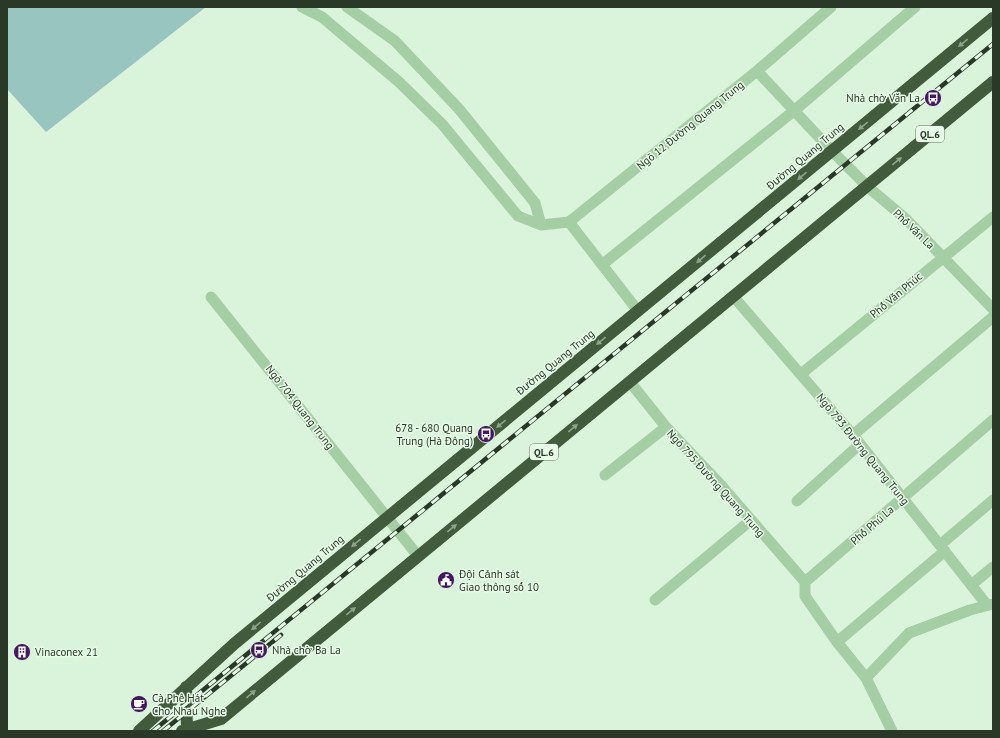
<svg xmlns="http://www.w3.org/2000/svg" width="1000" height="738" viewBox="0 0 1000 738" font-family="'PT Sans',sans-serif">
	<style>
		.green { fill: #98c5bf }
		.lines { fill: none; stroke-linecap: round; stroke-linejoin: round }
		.street { stroke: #a6cea5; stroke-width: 11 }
		.highway { stroke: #425b3d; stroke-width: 12 }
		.rail-casing { stroke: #2a3927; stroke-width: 4.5 }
		.rail { stroke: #e7fbe8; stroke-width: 3; stroke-dasharray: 9; stroke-linecap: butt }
		.oneway { fill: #8ca38a }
		.labels { text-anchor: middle; stroke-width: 3; stroke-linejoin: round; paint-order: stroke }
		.shield { fill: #e7fbe8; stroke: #637361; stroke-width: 1 }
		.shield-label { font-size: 10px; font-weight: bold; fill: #2a3927 }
		.poi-label { font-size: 11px; fill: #2a3927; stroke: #e7fbe8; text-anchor: start }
		.street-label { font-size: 11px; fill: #2a3927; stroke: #e7fbe8 }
	</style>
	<rect width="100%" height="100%" fill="#daf4dc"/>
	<path class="green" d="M 7,7 L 206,7 L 46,132 L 7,89 Z"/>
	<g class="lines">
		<path class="street" d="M 302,7 L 322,17 L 399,82 L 442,124 L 518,216 L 541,225 L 569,222 L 757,71 L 831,7
			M 347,7 L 395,41 L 459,109 L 535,203 L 541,225
			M 757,71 L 832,151 L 867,186 L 907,220 L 993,309
			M 569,222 L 638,311
			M 603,264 L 795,110 L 915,7
			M 733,296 L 853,435 L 987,605
			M 211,297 L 418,556
			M 801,374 L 993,217
			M 630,382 L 666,427 L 720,484 L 805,582
			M 853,435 L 993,317
			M 605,475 L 666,427
			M 797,501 L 860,444
			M 940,545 L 993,500
			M 805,582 L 993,420
			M 805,582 L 805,596 L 837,642 L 866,678 L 892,731
			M 971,585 L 993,567
			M 655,600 L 751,520
			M 837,642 L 945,551
			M 866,678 L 909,633 L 970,610 L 993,604"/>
		<path class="highway" d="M 186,687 L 187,731
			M 139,731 L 234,644 L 993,18
			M 182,731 L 221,719 L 993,82"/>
		<g class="rail-casing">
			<path id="rail" d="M 153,731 L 993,44
				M 163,731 L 281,635"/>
		</g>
		<use href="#rail" class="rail"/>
	</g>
	<defs><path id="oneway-solid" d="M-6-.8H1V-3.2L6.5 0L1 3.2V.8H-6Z"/></defs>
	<g class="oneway">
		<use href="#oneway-solid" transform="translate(963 43) rotate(141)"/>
		<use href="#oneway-solid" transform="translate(863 126) rotate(141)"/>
		<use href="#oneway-solid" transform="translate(897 161) rotate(-39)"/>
		<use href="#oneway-solid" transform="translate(802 176) rotate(140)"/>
		<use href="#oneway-solid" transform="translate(701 259) rotate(140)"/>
		<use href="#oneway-solid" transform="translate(601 341) rotate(141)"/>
		<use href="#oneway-solid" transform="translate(501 424) rotate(141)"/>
		<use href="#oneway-solid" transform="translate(573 428) rotate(-40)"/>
		<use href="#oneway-solid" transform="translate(452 528) rotate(-39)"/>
		<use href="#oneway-solid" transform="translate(356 543) rotate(140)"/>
		<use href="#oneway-solid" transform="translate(351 611) rotate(-39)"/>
		<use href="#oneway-solid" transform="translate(256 626) rotate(140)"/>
		<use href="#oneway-solid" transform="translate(251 694) rotate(-40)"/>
	</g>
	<defs>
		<g id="bus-disc" transform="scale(0.9)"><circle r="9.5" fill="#42185f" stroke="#e7fbe8"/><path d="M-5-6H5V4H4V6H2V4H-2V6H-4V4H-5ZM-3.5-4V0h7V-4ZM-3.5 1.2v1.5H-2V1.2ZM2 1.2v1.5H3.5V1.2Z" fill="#fff"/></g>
		<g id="civic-disc" transform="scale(0.9)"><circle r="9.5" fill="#42185f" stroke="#e7fbe8"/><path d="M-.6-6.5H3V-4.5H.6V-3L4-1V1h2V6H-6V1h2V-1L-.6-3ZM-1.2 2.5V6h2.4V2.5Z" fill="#fff"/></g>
		<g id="building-disc" transform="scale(0.9)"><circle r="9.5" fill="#42185f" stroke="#e7fbe8"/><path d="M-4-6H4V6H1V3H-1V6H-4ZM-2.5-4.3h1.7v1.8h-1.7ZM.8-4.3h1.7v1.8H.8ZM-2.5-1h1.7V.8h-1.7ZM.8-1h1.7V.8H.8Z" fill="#fff"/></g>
		<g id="cafe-disc" transform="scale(0.9)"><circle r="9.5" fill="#42185f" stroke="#e7fbe8"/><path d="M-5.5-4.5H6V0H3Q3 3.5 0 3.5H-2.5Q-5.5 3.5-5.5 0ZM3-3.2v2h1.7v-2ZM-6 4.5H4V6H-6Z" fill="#fff"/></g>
	</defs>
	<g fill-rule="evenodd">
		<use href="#bus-disc" x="933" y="98"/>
		<use href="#bus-disc" x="486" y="434"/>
		<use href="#civic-disc" x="446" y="580"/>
		<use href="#bus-disc" x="259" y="650"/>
		<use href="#building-disc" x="22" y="652"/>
		<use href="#cafe-disc" x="139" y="704"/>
	</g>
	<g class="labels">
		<g class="shield">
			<rect x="916" y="126" width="28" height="16" rx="3"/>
			<rect x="530" y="444" width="28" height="16" rx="3"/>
		</g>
		<g class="shield-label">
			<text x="930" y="138">QL.6</text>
			<text x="544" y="456">QL.6</text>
		</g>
		<g class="poi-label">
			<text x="920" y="102" text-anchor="end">Nhà chờ Văn La</text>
			<text x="473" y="432" text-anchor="end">678 - 680 Quang<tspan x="473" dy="13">Trung (Hà Đông)</tspan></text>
			<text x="459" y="578">Đội Cảnh sát<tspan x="459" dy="13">Giao thông số 10</tspan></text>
			<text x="272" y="654">Nhà chờ Ba La</text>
			<text x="35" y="656">Vinaconex 21</text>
			<text x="152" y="702">Cà Phê Hát<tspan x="152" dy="13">Cho Nhau Nghe</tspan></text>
		</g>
		<g class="street-label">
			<text transform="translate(690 125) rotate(-39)" y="4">Ngõ 12 Đường Quang Trung</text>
			<text transform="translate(805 156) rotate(-40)" y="4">Đường Quang Trung</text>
			<text transform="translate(914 229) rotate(44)" y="4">Phố Văn La</text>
			<text transform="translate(896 295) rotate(-40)" y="4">Phố Văn Phúc</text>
			<text transform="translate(555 362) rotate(-39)" y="4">Đường Quang Trung</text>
			<text transform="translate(300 407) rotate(52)" y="4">Ngõ 704 Quang Trung</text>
			<text transform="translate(863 449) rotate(51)" y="4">Ngõ 793 Đường Quang Trung</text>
			<text transform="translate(716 483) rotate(48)" y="4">Ngõ 795 Đường Quang Trung</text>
			<text transform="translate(872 525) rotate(-41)" y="4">Phố Phú La</text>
			<text transform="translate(305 568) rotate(-40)" y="4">Đường Quang Trung</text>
		</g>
	</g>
	<rect width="1000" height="738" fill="none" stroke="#2a3927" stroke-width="16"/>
</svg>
